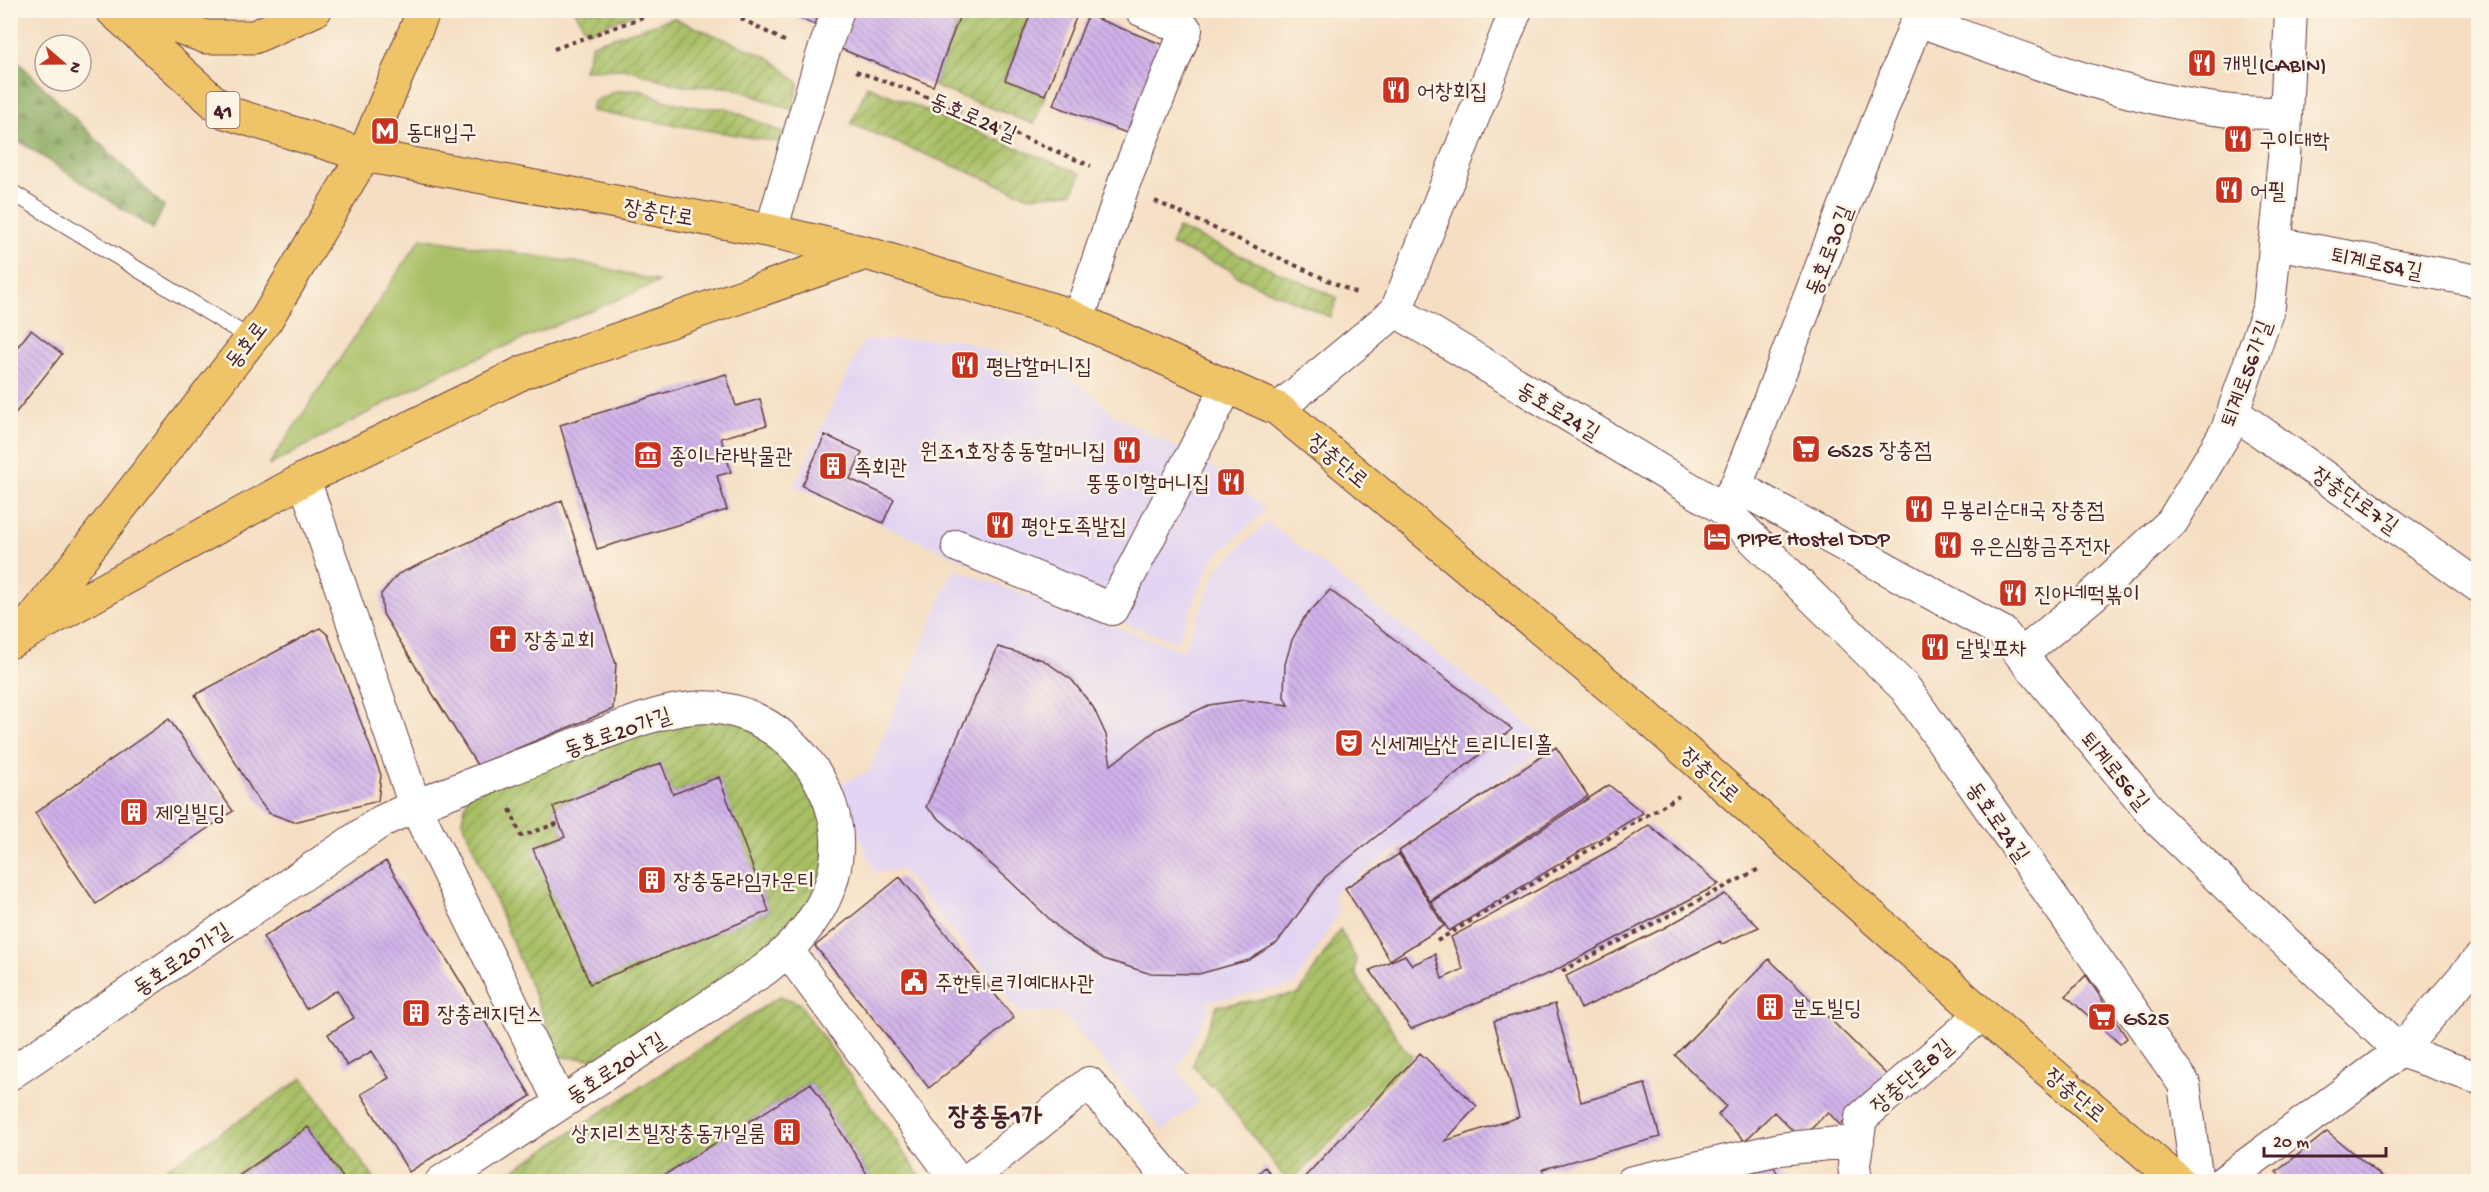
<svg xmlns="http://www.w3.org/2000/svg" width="2489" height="1192" viewBox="0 0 2489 1192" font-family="'Gochi Hand','Poor Story',sans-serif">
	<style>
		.built { fill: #e2d4f3 }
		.grass { fill: #a7bf65; stroke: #786f48; stroke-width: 1.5 }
		.forest { fill: url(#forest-firs); stroke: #686242; stroke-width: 1.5 }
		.garden { fill: url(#garden-furrows); stroke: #786f48; stroke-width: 1.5; fill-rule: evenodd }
		.building { fill: url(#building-back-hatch) }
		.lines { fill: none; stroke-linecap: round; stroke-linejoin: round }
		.lane-casing { stroke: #643c42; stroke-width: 17 }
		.street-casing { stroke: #643c42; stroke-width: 34 }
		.primary-casing { stroke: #643c42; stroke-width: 35 }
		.path { stroke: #643c42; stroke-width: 4; stroke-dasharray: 4.5 4.5; stroke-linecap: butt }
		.lane { stroke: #fff; stroke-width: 15 }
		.street { stroke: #fff; stroke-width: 32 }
		.primary { stroke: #efc469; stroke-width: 33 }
		.labels { text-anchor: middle; stroke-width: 5; stroke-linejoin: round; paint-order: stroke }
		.shield { fill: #fcf5e5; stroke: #7f5f63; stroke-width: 1.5 }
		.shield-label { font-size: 21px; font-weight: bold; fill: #4a1f2b }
		.poi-label { font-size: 22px; fill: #4a1f2b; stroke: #fcf5e5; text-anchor: start }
		.street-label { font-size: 22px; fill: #4a1f2b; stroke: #fcf5e5 }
		.quarter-label { font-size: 26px; font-weight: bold; fill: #4a1f2b; stroke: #fcf5e5 }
	</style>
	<defs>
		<pattern id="forest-firs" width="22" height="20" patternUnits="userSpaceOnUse" patternTransform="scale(1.5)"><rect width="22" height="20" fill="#85a65a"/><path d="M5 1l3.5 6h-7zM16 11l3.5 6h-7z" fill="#6f874b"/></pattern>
		<pattern id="garden-furrows" width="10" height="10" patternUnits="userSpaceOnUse" patternTransform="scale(1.5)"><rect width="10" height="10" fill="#a7bf65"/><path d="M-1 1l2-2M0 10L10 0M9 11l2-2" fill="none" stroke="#8a9b53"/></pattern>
		<pattern id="building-back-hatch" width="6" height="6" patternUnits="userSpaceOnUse" patternTransform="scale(1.5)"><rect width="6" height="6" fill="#d1b3eb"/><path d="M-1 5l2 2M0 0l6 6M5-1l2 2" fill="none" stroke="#ac91bf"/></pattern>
	</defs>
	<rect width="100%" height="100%" fill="#fcf5e5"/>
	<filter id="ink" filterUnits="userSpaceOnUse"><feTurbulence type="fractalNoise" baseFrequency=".0167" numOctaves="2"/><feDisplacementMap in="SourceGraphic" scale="12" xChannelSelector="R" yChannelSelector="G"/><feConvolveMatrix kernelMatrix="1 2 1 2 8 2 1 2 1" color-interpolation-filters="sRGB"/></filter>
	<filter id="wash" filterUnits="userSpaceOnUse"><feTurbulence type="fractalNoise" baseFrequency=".008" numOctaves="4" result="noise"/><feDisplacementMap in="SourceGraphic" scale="24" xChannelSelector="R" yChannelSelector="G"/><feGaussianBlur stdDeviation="1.35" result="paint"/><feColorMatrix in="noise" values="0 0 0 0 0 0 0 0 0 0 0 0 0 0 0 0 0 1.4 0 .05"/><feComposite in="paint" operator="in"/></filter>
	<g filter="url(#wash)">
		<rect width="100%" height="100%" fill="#f5dec3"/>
		<path class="built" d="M 956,339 L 987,350 L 1049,364 L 1096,397 L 1111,414 L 1212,466 L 1266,510 L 1212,560 L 1177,642 L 1039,593 L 794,486 L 864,340 Z
			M 1267,522 L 1553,743 L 1332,894 L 1339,912 L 1294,986 L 1206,1001 L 1210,1008 L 1177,1069 L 1199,1101 L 1163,1131 L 1060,1011 L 1021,1014 L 901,869 L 875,873 L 838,786 L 869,771 L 954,569 L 1183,651 L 1218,569 Z"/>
		<path class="grass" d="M 421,238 L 598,266 L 659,282 L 444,372 L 268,466 Z"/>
		<path class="forest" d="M 10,54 L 164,207 L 153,229 L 11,136 Z"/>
		<path class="garden" d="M 575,11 L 641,11 L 587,32 Z
			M 962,11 L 1032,11 L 1005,79 L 1045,95 L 1034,124 L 933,86 Z
			M 673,18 L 770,58 L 799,83 L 792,110 L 731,87 L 682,86 L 627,69 L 584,70 L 592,44 Z
			M 867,86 L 1081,174 L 1072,193 L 1027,196 L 851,124 Z
			M 640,90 L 666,101 L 702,108 L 726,108 L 786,134 L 781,142 L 772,141 L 591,111 L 593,102 L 616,91 Z
			M 1178,228 L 1338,298 L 1330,317 L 1238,277 L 1229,269 L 1171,245 Z
			M 735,712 L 825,790 L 828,892 L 728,995 L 598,1059 L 560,1057 L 462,820 L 470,785 L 649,716 ZM 661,763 L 673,794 L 718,777 L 769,911 L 590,983 L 565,837 L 553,807 Z
			M 1340,929 L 1356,959 L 1355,974 L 1404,1048 L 1412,1056 L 1300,1173 L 1292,1181 L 1287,1181 L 1216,1088 L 1208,1084 L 1193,1065 L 1217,1006 L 1299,994 Z
			M 780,996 L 799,1003 L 924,1181 L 872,1181 L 811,1083 L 653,1181 L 495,1182 Z
			M 303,1078 L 376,1181 L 346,1181 L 308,1127 L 230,1181 L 146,1182 Z"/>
		<g id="blocks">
			<path class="building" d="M 779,10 L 820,10 L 815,25 Z
				M 855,10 L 962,10 L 933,86 L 841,49 Z
				M 1032,10 L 1079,10 L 1045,95 L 1005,80 Z
				M 1179,10 L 1198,10 L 1195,17 Z
				M 1088,15 L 1166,46 L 1132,135 L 1053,105 Z
				M 31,330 L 62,354 L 10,420 L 10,356 Z
				M 726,374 L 736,406 L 760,399 L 767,425 L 721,438 L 731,472 L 717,476 L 727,510 L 597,549 L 560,425 Z
				M 825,435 L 862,452 L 850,479 L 894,499 L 883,523 L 802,486 Z
				M 562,500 L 616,664 L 613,709 L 477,765 L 383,614 L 381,594 L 398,574 Z
				M 1330,590 L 1512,729 L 1325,877 L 1277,943 L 1249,960 L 1199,974 L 1148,973 L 1104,959 L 1065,934 L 1010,881 L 926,807 L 998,647 L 1043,660 L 1072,680 L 1093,707 L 1106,735 L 1111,765 L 1158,729 L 1209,705 L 1244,700 L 1289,705 L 1284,697 L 1285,664 L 1292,640 L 1304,618 Z
				M 320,628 L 328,635 L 381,775 L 378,801 L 294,822 L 269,813 L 256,797 L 195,695 Z
				M 169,719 L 233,811 L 96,904 L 35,813 Z
				M 1556,747 L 1588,796 L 1430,901 L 1399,851 Z
				M 661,763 L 673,794 L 719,777 L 769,911 L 590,984 L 533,849 L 565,837 L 553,807 Z
				M 1609,785 L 1643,813 L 1449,931 L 1431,902 Z
				M 1649,825 L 1719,884 L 1550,973 L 1411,1029 L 1370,970 L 1405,955 L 1412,965 L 1435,954 L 1442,979 L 1463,969 L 1451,937 L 1618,846 Z
				M 1399,854 L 1444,926 L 1390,960 L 1345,888 Z
				M 386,861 L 531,1096 L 409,1172 L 361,1094 L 389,1078 L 372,1051 L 347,1066 L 328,1034 L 354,1018 L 337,990 L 306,1009 L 263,937 Z
				M 900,877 L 1014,1018 L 929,1088 L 815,946 Z
				M 1725,894 L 1759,927 L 1722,944 L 1720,941 L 1581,1009 L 1566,976 L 1664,928 Z
				M 1769,959 L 1888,1076 L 1840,1125 L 1828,1112 L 1801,1139 L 1774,1112 L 1745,1141 L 1718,1115 L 1726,1106 L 1675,1055 Z
				M 2086,975 L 2127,1038 L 2120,1044 L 2066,996 Z
				M 1555,1004 L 1581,1102 L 1645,1084 L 1660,1137 L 1543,1169 L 1546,1182 L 1300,1182 L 1420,1053 L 1477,1106 L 1445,1141 L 1519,1117 L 1494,1021 Z
				M 811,1083 L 872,1182 L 653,1182 Z
				M 308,1127 L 346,1182 L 230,1182 Z
				M 2327,1132 L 2384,1178 L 2393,1182 L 2288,1182 L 2276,1172 Z
				M 1265,1167 L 1277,1182 L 1249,1182 Z
				M 1774,1167 L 1782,1182 L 1712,1182 L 1712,1181 Z"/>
		</g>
	</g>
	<g filter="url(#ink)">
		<use href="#blocks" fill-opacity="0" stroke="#643c42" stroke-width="1.5"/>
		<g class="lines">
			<g class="lane-casing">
				<path id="lane" d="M 10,191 L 250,338"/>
			</g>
			<g class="street-casing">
				<path id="street" d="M 1916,10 L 1934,26 C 2030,61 2129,100 2231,111 C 2249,113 2268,113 2286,113
					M 1921,10 L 1736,486 L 1722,508 L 1905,688 L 2184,1084 L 2197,1182
					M 771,231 L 821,59 L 838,10
					M 2275,243 L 2478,281
					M 1396,311 L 1722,508
					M 1078,320 L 1124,183 L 1186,30 L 1141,10
					M 1278,409 L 1396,311 L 1516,10
					M 2233,412 L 2478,586
					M 304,479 L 415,806 L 560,1102
					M 1736,486 L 2002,632 L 2159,821 L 2400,1051 L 2478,1078
					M 958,546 L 1112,609 L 1227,387
					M 2021,655 L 2090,598 L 2172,522 L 2227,430 L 2269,306 L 2284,158 L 2291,10
					M 788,951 L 958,1182
					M 10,1074 L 382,821 L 415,806 C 468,785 522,765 576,744 C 614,730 652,712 693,708 C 762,700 826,761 836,827 C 844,887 809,935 764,970 L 441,1182
					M 966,1182 L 1089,1083 L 1172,1182
					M 1632,1182 L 1780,1149 L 1858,1141
					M 1856,1182 L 1854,1165 L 1861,1118 L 1982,1014
					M 2223,1182 L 2400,1051 L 2478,960"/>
			</g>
			<g class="primary-casing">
				<path id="primary" d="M 112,10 L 225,112 L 364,155 L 771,231 L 866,253 L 1063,313 L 1278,409 L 1649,719 L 1982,1014 L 2179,1182
					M 133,10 L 206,37 L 254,37 L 315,10
					M 28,626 L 266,320 L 364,155 L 424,10
					M 10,642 L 304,479 L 524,372 L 866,253"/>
			</g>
			<path class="path" d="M 725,10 L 788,43
				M 554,49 L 663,10
				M 856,71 L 912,91 L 1091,166
				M 1155,201 L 1358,294
				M 510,809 L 521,836 L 559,823
				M 1437,941 L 1679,796
				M 1562,971 L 1761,868"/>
			<use href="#lane" class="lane"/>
			<use href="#street" class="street"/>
			<use href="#primary" class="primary"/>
		</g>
	</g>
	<defs>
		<g id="restaurant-square" transform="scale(1.5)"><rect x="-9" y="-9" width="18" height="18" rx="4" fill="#c8321e" stroke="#fcf5e5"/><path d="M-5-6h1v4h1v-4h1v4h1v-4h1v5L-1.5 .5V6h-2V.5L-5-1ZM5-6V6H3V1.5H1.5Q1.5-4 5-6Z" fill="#fff"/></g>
		<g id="metro-square" transform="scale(1.5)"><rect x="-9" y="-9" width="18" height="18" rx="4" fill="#c8321e" stroke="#fcf5e5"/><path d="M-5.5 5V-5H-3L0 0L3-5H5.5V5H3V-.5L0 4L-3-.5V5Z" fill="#fff"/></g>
		<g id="supermarket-square" transform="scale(1.5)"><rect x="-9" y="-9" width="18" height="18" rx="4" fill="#c8321e" stroke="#fcf5e5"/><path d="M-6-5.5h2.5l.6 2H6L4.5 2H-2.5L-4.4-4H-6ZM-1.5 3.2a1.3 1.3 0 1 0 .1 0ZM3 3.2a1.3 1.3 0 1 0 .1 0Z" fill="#fff"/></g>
		<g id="museum-square" transform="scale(1.5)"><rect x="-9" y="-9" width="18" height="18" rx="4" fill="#c8321e" stroke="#fcf5e5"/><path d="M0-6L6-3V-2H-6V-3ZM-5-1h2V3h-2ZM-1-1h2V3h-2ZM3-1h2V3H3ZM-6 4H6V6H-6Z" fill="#fff"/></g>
		<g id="building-square" transform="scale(1.5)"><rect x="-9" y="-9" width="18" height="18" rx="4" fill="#c8321e" stroke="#fcf5e5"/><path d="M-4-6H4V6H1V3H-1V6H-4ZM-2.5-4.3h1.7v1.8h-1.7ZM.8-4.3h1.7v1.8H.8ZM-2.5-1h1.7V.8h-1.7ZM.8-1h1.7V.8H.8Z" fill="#fff"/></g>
		<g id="hotel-square" transform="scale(1.5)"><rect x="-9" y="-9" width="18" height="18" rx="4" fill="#c8321e" stroke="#fcf5e5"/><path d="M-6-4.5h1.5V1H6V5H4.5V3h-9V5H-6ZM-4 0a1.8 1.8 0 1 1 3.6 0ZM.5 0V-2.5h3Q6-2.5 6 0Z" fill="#fff"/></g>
		<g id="church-square" transform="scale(1.5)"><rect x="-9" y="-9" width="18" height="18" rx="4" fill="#c8321e" stroke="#fcf5e5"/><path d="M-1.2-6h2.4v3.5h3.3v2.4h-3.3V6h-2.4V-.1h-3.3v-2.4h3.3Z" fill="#fff"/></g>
		<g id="theatre-square" transform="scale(1.5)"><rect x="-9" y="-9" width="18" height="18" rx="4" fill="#c8321e" stroke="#fcf5e5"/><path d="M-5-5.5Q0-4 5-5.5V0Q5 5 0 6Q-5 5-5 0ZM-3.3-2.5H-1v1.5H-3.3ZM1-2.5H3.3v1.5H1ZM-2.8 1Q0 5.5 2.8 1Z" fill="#fff"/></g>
		<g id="civic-square" transform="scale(1.5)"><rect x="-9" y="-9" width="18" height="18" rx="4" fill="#c8321e" stroke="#fcf5e5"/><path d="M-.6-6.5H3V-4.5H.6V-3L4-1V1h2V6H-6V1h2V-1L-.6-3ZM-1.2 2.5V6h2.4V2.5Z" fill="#fff"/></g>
	</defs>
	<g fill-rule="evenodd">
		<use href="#restaurant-square" x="2202" y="63"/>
		<use href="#restaurant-square" x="1396" y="90"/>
		<use href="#metro-square" x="385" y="131"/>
		<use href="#restaurant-square" x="2238" y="139"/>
		<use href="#restaurant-square" x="2229" y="190"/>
		<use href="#restaurant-square" x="965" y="365"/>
		<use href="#supermarket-square" x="1806" y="449"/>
		<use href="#restaurant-square" x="1127" y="450"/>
		<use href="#museum-square" x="648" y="455"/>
		<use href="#building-square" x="833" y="466"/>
		<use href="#restaurant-square" x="1231" y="482"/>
		<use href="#restaurant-square" x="1919" y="509"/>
		<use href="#restaurant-square" x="1000" y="525"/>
		<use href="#hotel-square" x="1717" y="537"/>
		<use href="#restaurant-square" x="1948" y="545"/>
		<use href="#restaurant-square" x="2013" y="593"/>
		<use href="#church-square" x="503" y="639"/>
		<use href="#restaurant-square" x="1935" y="647"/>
		<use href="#theatre-square" x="1349" y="743"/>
		<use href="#building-square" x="134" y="812"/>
		<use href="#building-square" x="652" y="880"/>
		<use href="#civic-square" x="914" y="982"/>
		<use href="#building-square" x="1770" y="1007"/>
		<use href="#building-square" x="416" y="1013"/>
		<use href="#supermarket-square" x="2102" y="1017"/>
		<use href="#building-square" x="787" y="1132"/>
	</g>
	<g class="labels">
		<rect class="shield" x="206.5" y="92" width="33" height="36" rx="4.5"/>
		<g class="shield-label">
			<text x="223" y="117">41</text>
		</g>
		<g class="poi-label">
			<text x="2223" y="71">캐빈(CABIN)</text>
			<text x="1417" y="98">어창회집</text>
			<text x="406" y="139">동대입구</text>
			<text x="2259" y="147">구이대학</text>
			<text x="2250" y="198">어필</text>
			<text x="986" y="373">평남할머니집</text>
			<text x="1827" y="457">GS25 장충점</text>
			<text x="1106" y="458" text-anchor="end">원조1호장충동할머니집</text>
			<text x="669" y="463">종이나라박물관</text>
			<text x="854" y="474">족회관</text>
			<text x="1210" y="490" text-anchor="end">뚱뚱이할머니집</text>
			<text x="1940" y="517">무봉리순대국 장충점</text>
			<text x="1021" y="533">평안도족발집</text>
			<text x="1738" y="545">PIPE Hostel DDP</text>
			<text x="1969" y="553">유은심황금주전자</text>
			<text x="2034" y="601">진아네떡볶이</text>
			<text x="524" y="647">장충교회</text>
			<text x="1956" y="655">달빛포차</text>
			<text x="1370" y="751">신세계남산 트리니티홀</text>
			<text x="155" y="820">제일빌딩</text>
			<text x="673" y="888">장충동라임카운티</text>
			<text x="935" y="990">주한튀르키예대사관</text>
			<text x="1791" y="1015">분도빌딩</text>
			<text x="437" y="1021">장충레지던스</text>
			<text x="2123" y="1025">GS25</text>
			<text x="766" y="1140" text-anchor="end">상지리츠빌장충동카일룸</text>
		</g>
		<g class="street-label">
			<text transform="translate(974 116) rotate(23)" y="8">동호로24길</text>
			<text transform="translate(659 211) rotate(10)" y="8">장충단로</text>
			<text transform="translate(1828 250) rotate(-69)" y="8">동호로30길</text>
			<text transform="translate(2377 262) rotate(11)" y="8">퇴계로54길</text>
			<text transform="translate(245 344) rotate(-52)" y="8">동호로</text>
			<text transform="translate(2245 373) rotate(-70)" y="8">퇴계로56가길</text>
			<text transform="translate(1559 410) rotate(31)" y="8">동호로24길</text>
			<text transform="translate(1339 460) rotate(40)" y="8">장충단로</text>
			<text transform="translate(2356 499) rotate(35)" y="8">장충단로7길</text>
			<text transform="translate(617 731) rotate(-19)" y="8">동호로20가길</text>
			<text transform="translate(2116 770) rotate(50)" y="8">퇴계로56길</text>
			<text transform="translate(1711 774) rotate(42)" y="8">장충단로</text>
			<text transform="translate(1999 821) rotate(55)" y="8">동호로24길</text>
			<text transform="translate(181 958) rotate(-34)" y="8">동호로20가길</text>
			<text transform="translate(615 1067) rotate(-33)" y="8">동호로20나길</text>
			<text transform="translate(1911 1075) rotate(-41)" y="8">장충단로8길</text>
			<text transform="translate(2076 1094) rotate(40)" y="8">장충단로</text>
		</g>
		<g class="quarter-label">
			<text x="995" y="1124">장충동1가</text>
		</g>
	</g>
	<rect width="2489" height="1192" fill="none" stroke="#fcf5e5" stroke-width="36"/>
	<g transform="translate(63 63) rotate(110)"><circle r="28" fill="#fcf5e5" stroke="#b59f9b" stroke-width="1.5"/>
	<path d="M0-4.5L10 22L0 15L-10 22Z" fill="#c8321e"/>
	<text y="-9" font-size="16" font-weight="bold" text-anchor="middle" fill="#4a1f2b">N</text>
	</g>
	<path d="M2264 1147v9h122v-9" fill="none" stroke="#4a1f2b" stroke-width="3"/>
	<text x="2273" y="1147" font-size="18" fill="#4a1f2b" stroke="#fcf5e5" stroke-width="4.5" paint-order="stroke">20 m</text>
</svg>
